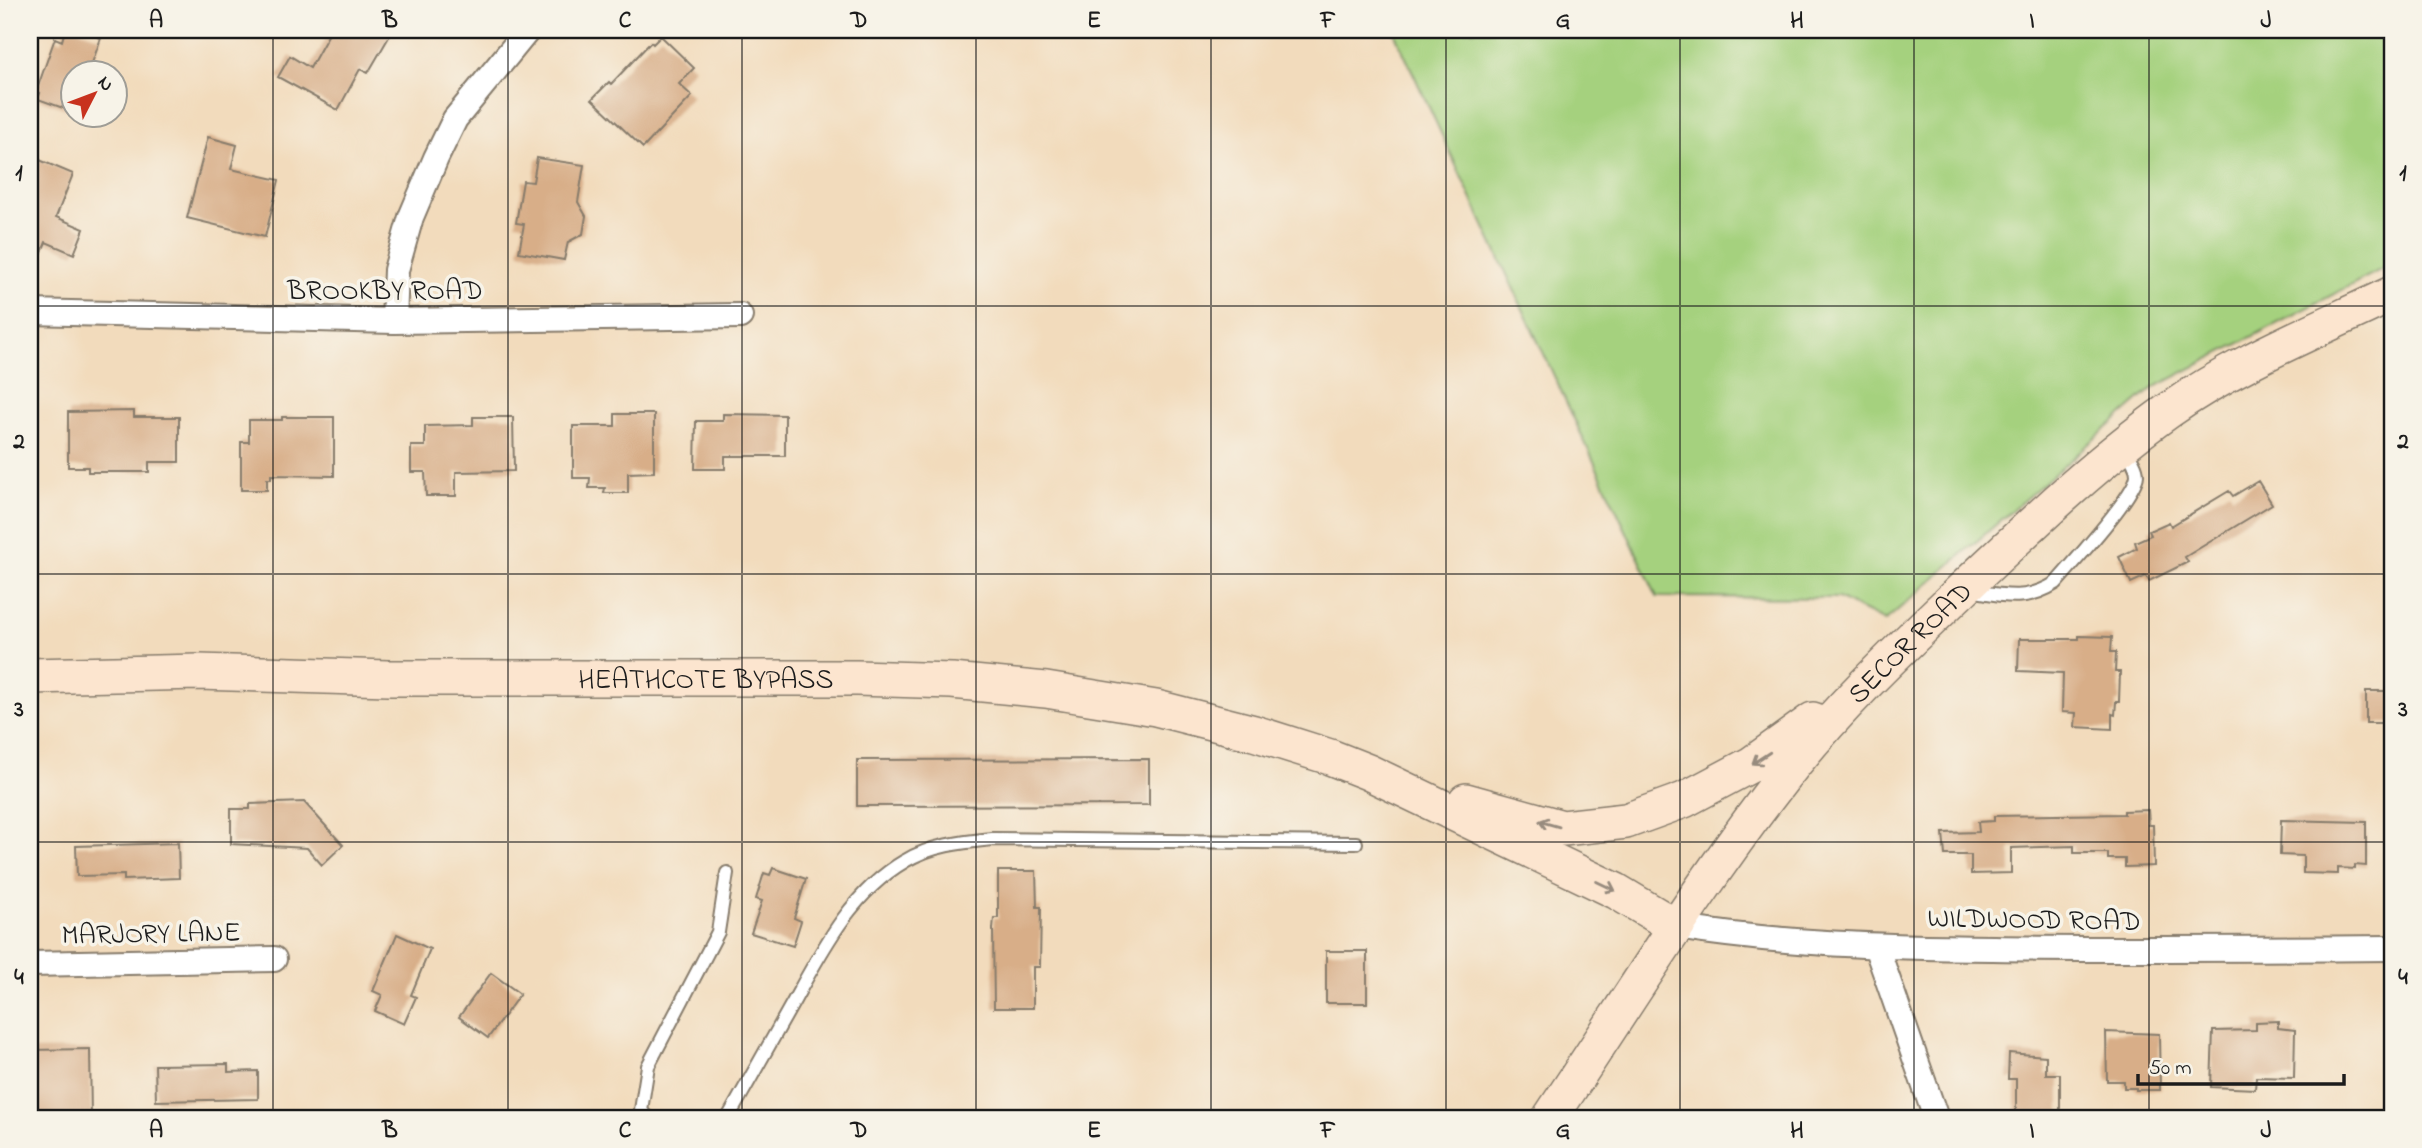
<svg xmlns="http://www.w3.org/2000/svg" width="2422" height="1148" viewBox="0 0 2422 1148" font-family="'Indie Flower',sans-serif">
	<style>
		.green { fill: #a5d17e; stroke: #60764d; stroke-width: 2 }
		.building { fill: #d8ae88 }
		.lines { fill: none; stroke-linecap: round; stroke-linejoin: round }
		.service-casing { stroke: #877c6c; stroke-width: 16 }
		.minor-casing { stroke: #877c6c; stroke-width: 28 }
		.secondary-casing { stroke: #877c6c; stroke-width: 38 }
		.service { stroke: #fff; stroke-width: 12 }
		.minor { stroke: #fff; stroke-width: 24 }
		.secondary { stroke: #fce5cf; stroke-width: 35 }
		.oneway { stroke: #978b7e }
		.grid { fill: none; stroke: #1c1c1c; stroke-width: 2; stroke-opacity: 0.55 }
		.labels { text-anchor: middle; stroke-width: 7; stroke-linejoin: round; paint-order: stroke }
		.street-label { font-size: 28px; fill: #1c1c1c; stroke: #f7f3e8 }
		.neatline { fill: none; stroke: #1c1c1c; stroke-width: 2.5 }
		.grid-label { font-size: 23px; text-anchor: middle; font-weight: bold; fill: #1c1c1c }
	</style>
	<rect width="100%" height="100%" fill="#f7f3e8"/>
	<filter id="ink" filterUnits="userSpaceOnUse"><feTurbulence type="fractalNoise" baseFrequency=".0143" numOctaves="2"/><feDisplacementMap in="SourceGraphic" scale="14" xChannelSelector="R" yChannelSelector="G"/><feConvolveMatrix kernelMatrix="1 2 1 2 8 2 1 2 1" color-interpolation-filters="sRGB"/></filter>
	<filter id="wash" filterUnits="userSpaceOnUse"><feTurbulence type="fractalNoise" baseFrequency=".00686" numOctaves="4" result="noise"/><feDisplacementMap in="SourceGraphic" scale="28" xChannelSelector="R" yChannelSelector="G"/><feGaussianBlur stdDeviation="1.57" result="paint"/><feColorMatrix in="noise" values="0 0 0 0 0 0 0 0 0 0 0 0 0 0 0 0 0 1.4 0 .05"/><feComposite in="paint" operator="in"/></filter>
	<g filter="url(#wash)">
		<rect width="100%" height="100%" fill="#f2dbbc"/>
		<path class="green" d="M 1393,30 L 2392,30 L 2392,264 L 2153,388 L 1885,621 L 1838,598 L 1657,597 Z"/>
		<g id="blocks">
			<path class="building" d="M 65,30 L 78,30 L 101,38 L 88,74 L 74,74 L 74,112 L 38,99 L 40,93 L 36,92 L 55,38 L 62,41 Z
				M 331,30 L 393,30 L 368,73 L 360,69 L 338,110 L 278,77 L 290,56 L 310,68 Z
				M 661,36 L 694,68 L 679,84 L 692,96 L 643,148 L 592,99 L 609,82 L 611,84 L 651,42 L 653,44 Z
				M 208,137 L 237,145 L 231,169 L 279,180 L 265,237 L 187,218 Z
				M 30,156 L 73,174 L 56,217 L 84,229 L 74,254 L 46,242 L 30,280 Z
				M 537,158 L 584,165 L 578,202 L 586,216 L 583,234 L 568,242 L 564,260 L 519,252 L 524,224 L 516,223 L 523,181 L 533,182 Z
				M 134,411 L 134,417 L 179,417 L 179,462 L 149,462 L 149,472 L 88,472 L 88,467 L 68,467 L 68,412 Z
				M 615,414 L 654,414 L 654,472 L 628,473 L 628,493 L 604,493 L 605,488 L 589,488 L 590,478 L 573,478 L 573,426 L 615,426 Z
				M 723,414 L 785,415 L 785,456 L 725,456 L 725,469 L 695,469 L 696,421 L 723,421 Z
				M 282,417 L 334,417 L 334,476 L 271,475 L 271,479 L 267,479 L 267,490 L 241,490 L 241,442 L 249,442 L 249,420 L 282,420 Z
				M 473,417 L 513,417 L 514,471 L 456,472 L 456,496 L 426,496 L 425,472 L 411,472 L 411,446 L 425,446 L 425,426 L 473,425 Z
				M 2258,481 L 2272,504 L 2185,557 L 2188,562 L 2149,581 L 2146,576 L 2131,583 L 2119,557 L 2137,548 L 2135,542 L 2151,535 L 2149,531 L 2169,522 L 2171,526 L 2229,491 L 2233,496 Z
				M 2079,636 L 2112,637 L 2111,652 L 2116,652 L 2115,672 L 2120,672 L 2119,702 L 2116,702 L 2115,715 L 2112,714 L 2112,729 L 2075,727 L 2076,713 L 2062,712 L 2063,673 L 2018,671 L 2019,639 L 2079,639 Z
				M 2366,691 L 2392,691 L 2392,723 L 2366,723 Z
				M 1149,759 L 1149,805 L 857,806 L 857,760 Z
				M 304,802 L 343,845 L 322,865 L 307,848 L 231,844 L 231,809 L 250,809 L 250,804 Z
				M 2148,810 L 2149,825 L 2153,825 L 2154,866 L 2125,867 L 2125,859 L 2108,859 L 2108,853 L 2074,853 L 2074,846 L 2011,848 L 2011,873 L 1971,874 L 1971,855 L 1945,855 L 1943,833 L 1979,832 L 1978,822 L 1994,821 L 1994,816 L 2124,814 L 2124,811 Z
				M 2281,820 L 2366,822 L 2366,866 L 2355,865 L 2355,869 L 2338,868 L 2338,874 L 2303,873 L 2303,856 L 2280,855 Z
				M 178,843 L 179,878 L 124,880 L 124,875 L 77,876 L 76,846 Z
				M 773,868 L 806,879 L 794,918 L 801,921 L 793,946 L 751,933 L 762,901 L 756,899 L 764,873 L 770,875 Z
				M 998,871 L 1036,871 L 1037,907 L 1041,907 L 1040,967 L 1033,967 L 1033,1008 L 994,1008 L 993,929 L 994,918 L 998,918 Z
				M 397,934 L 430,949 L 411,995 L 416,997 L 404,1024 L 375,1011 L 382,995 L 373,991 Z
				M 1326,951 L 1367,951 L 1367,1003 L 1326,1003 Z
				M 491,973 L 520,994 L 488,1038 L 459,1017 Z
				M 2278,1021 L 2278,1028 L 2295,1030 L 2294,1078 L 2256,1077 L 2255,1089 L 2211,1087 L 2213,1031 L 2256,1030 L 2256,1022 Z
				M 2106,1032 L 2159,1034 L 2160,1090 L 2136,1090 L 2136,1088 L 2124,1088 L 2124,1081 L 2107,1081 Z
				M 90,1049 L 91,1118 L 36,1118 L 36,1079 L 30,1079 L 30,1050 Z
				M 2009,1053 L 2046,1056 L 2046,1074 L 2060,1074 L 2060,1112 L 2053,1112 L 2053,1116 L 2043,1115 L 2043,1118 L 2016,1118 L 2016,1079 L 2008,1079 Z
				M 228,1064 L 228,1072 L 258,1071 L 258,1099 L 156,1101 L 155,1065 Z"/>
		</g>
	</g>
	<g filter="url(#ink)">
		<use href="#blocks" fill-opacity="0" stroke="#877c6c" stroke-width="2"/>
		<g class="lines">
			<g class="service-casing">
				<path id="service" d="M 1970,590 C 2004,596 2026,602 2056,583 C 2072,564 2136,495 2137,475 C 2137,464 2128,455 2122,446
					M 647,1118 L 641,1110 L 648,1066 L 718,932 L 727,873
					M 728,1118 C 749,1081 770,1044 791,1006 C 821,952 850,893 905,861 C 931,845 963,842 992,839 L 1356,843"/>
			</g>
			<g class="minor-casing">
				<path id="minor" d="M 30,312 L 394,321 L 740,316
					M 394,321 L 396,270 L 411,217 L 436,158 L 455,119 L 528,30
					M 1676,927 C 1781,944 1887,947 1993,948 C 2126,950 2259,949 2392,948
					M 1876,946 L 1936,1118
					M 30,964 L 274,959"/>
			</g>
			<g class="secondary-casing">
				<g id="secondary">
					<path id="s1" d="M 30,676 L 199,672 L 388,678 L 857,678 L 952,681 L 1046,690 L 1156,708 L 1254,733 L 1330,757 L 1368,772 L 1616,891 L 1676,927"/>
					<path d="M 1466,801 L 1563,828 L 1626,821 L 1684,800 L 1752,764 L 1813,720"/>
					<path id="s2" d="M 1550,1118 C 1626,1005 1697,888 1781,780 C 1835,710 1900,649 1964,588 C 2029,527 2095,463 2168,411 C 2237,362 2317,330 2392,294"/>
				</g>
			</g>
			<use href="#service" class="service"/>
			<use href="#minor" class="minor"/>
			<use href="#secondary" class="secondary"/>
		</g>
		<defs><path id="oneway-shaft" d="M-6 0H5M1.5-3L5.5 0L1.5 3" fill="none" stroke-width="1.6" stroke-linecap="round" stroke-linejoin="round" transform="scale(1.75)"/></defs>
		<g class="oneway">
			<use href="#oneway-shaft" transform="translate(1761 758) rotate(147)"/>
			<use href="#oneway-shaft" transform="translate(1549 824) rotate(-164)"/>
			<use href="#oneway-shaft" transform="translate(1606 886) rotate(26)"/>
		</g>
	</g>
	<path class="grid" d="M 273,30 L 273,1118M 508,30 L 508,1118M 742,30 L 742,1118M 976,30 L 976,1118M 1211,30 L 1211,1118M 1446,30 L 1446,1118M 1680,30 L 1680,1118M 1914,30 L 1914,1118M 2149,30 L 2149,1118M 30,306 L 2392,306M 30,574 L 2392,574M 30,842 L 2392,842"/>
	<g class="labels">
		<g class="street-label">
			<text x="385" y="299">BROOKBY ROAD</text>
			<text dy="10" stroke="none"><textPath href="#s2" startOffset="598">SECOR ROAD</textPath></text>
			<text dy="10" stroke="none"><textPath href="#s1" startOffset="676">HEATHCOTE BYPASS</textPath></text>
			<text transform="translate(2034 918) rotate(1)" y="10">WILDWOOD ROAD</text>
			<text transform="translate(151 932) rotate(-1)" y="10">MARJORY LANE</text>
		</g>
	</g>
	<rect width="2422" height="1148" fill="none" stroke="#f7f3e8" stroke-width="77"/>
	<g transform="translate(94 94) rotate(48)"><circle r="33" fill="#f7f3e8" stroke="#9f9d96" stroke-width="2"/>
	<path d="M0-5L12 26L0 18L-12 26Z" fill="#c8321e"/>
	<text y="-10" font-size="19" font-weight="bold" text-anchor="middle" fill="#1c1c1c">N</text>
	</g>
	<path d="M2138 1074v10h206v-10" fill="none" stroke="#1c1c1c" stroke-width="3.5"/>
	<text x="2149" y="1074" font-size="21" fill="#1c1c1c" stroke="#f7f3e8" stroke-width="5" paint-order="stroke">50 m</text>
	<rect x="38" y="38" width="2346" height="1072" class="neatline"/>
	<g class="grid-label">
		<text x="156" y="27">A</text>
		<text x="390" y="27">B</text>
		<text x="625" y="27">C</text>
		<text x="859" y="27">D</text>
		<text x="1094" y="27">E</text>
		<text x="1328" y="27">F</text>
		<text x="1563" y="27">G</text>
		<text x="1797" y="27">H</text>
		<text x="2032" y="27">I</text>
		<text x="2266" y="27">J</text>
		<text x="19" y="180">1</text>
		<text x="2403" y="180">1</text>
		<text x="19" y="448">2</text>
		<text x="2403" y="448">2</text>
		<text x="19" y="716">3</text>
		<text x="2403" y="716">3</text>
		<text x="19" y="984">4</text>
		<text x="2403" y="984">4</text>
		<text x="156" y="1137">A</text>
		<text x="390" y="1137">B</text>
		<text x="625" y="1137">C</text>
		<text x="859" y="1137">D</text>
		<text x="1094" y="1137">E</text>
		<text x="1328" y="1137">F</text>
		<text x="1563" y="1137">G</text>
		<text x="1797" y="1137">H</text>
		<text x="2032" y="1137">I</text>
		<text x="2266" y="1137">J</text>
	</g>
</svg>
